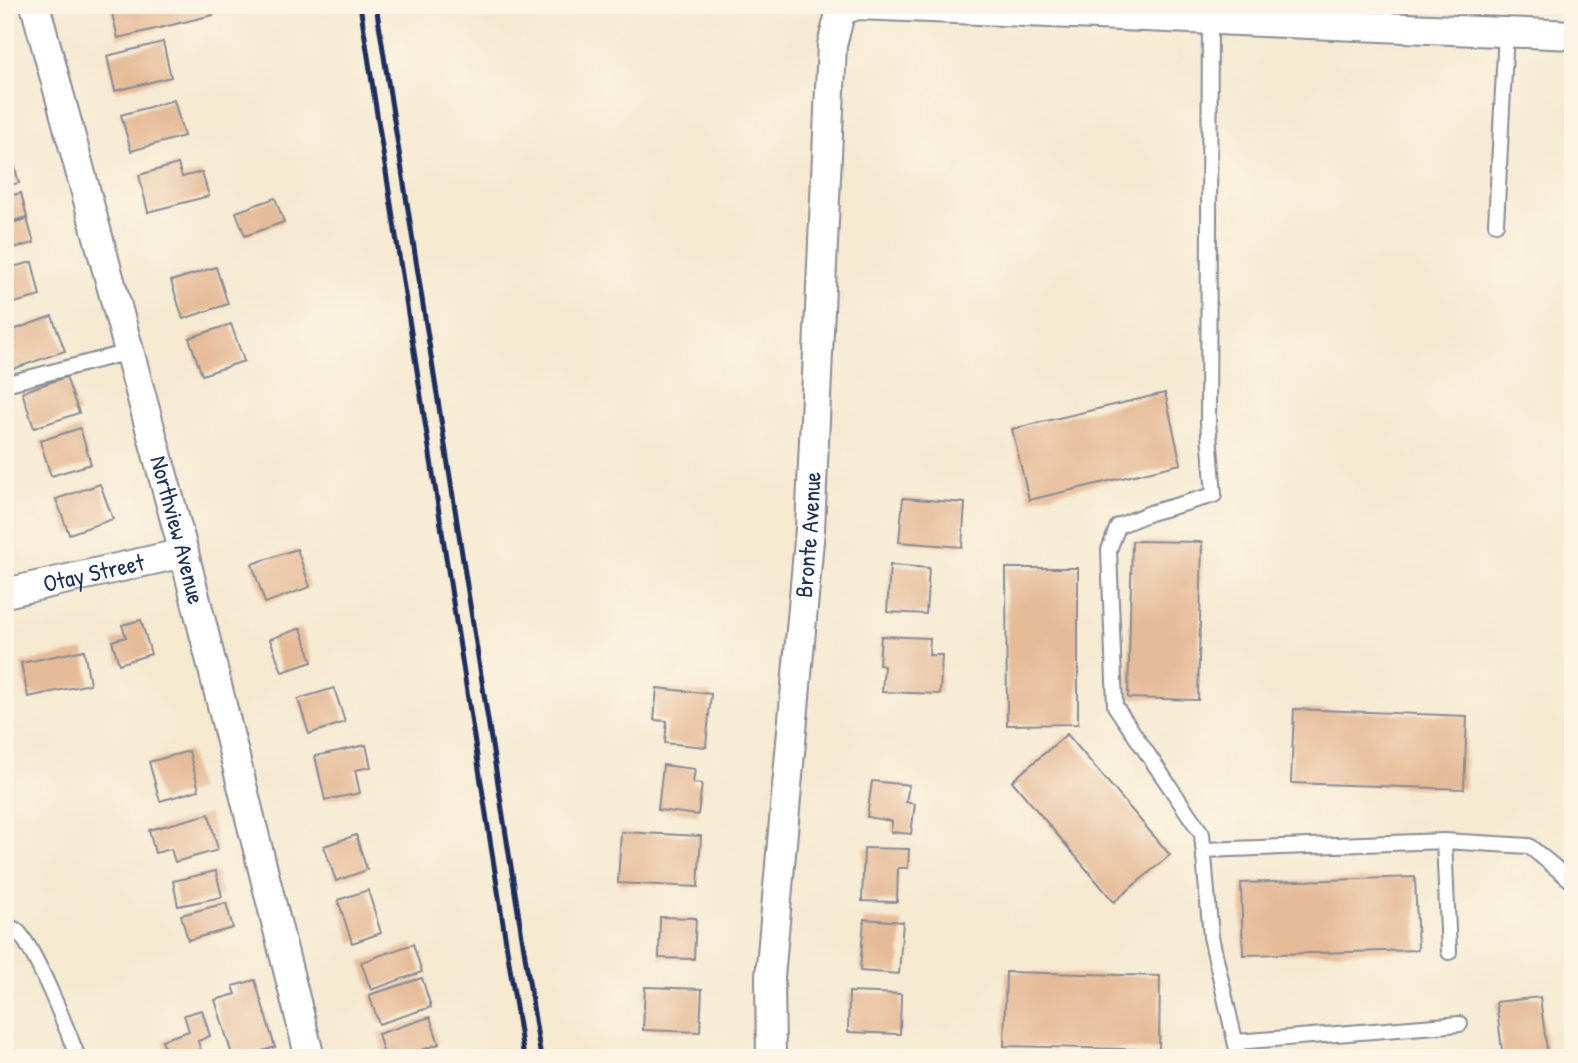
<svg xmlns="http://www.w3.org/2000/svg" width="1578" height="1063" viewBox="0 0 1578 1063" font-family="'Patrick Hand',sans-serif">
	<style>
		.building { fill: #e5ba96 }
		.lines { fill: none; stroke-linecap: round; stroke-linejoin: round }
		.service-casing { stroke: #888c97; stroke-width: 18 }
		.minor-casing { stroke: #888c97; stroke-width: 32 }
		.service { stroke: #fff; stroke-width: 14 }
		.minor { stroke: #fff; stroke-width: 28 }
		.rail { stroke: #1b2f5e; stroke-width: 5 }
		.labels { text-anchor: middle; stroke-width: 7; stroke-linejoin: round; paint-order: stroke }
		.street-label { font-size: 24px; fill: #1b2f5e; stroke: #fcf5e5 }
	</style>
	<rect width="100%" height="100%" fill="#fcf5e5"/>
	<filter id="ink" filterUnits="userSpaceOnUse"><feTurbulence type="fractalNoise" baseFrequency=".0143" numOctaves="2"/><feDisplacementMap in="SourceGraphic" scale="14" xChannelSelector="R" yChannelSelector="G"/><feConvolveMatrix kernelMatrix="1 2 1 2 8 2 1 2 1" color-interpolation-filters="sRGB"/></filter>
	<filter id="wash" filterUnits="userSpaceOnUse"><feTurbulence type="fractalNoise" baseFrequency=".00686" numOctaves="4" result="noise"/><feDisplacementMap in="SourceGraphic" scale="28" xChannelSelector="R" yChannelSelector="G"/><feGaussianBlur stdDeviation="1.57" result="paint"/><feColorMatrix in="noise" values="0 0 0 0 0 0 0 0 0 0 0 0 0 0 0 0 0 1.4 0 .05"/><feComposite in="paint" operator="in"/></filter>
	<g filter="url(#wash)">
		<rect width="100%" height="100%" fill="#f5e9d0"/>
		<g id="blocks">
			<path class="building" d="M 110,5 L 210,5 L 213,15 L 118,38 Z
				M 163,42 L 171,77 L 115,91 L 107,56 Z
				M 174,100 L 184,136 L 131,151 L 121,115 Z
				M 9,146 L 19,183 L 5,186 L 5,147 Z
				M 178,164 L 182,177 L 202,172 L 209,196 L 148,212 L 139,175 Z
				M 21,193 L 27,217 L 5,223 L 5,197 Z
				M 275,198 L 284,222 L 245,236 L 236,212 Z
				M 27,219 L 34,243 L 5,250 L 5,225 Z
				M 32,262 L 40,296 L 7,305 L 5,269 Z
				M 216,267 L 228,304 L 183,319 L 171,281 Z
				M 52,316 L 65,351 L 10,370 L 5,355 L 5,333 Z
				M 231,324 L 244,361 L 202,375 L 189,338 Z
				M 66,377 L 79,413 L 34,428 L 22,392 Z
				M 1165,393 L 1181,464 L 1029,500 L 1012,429 Z
				M 80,428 L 91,464 L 51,476 L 40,441 Z
				M 100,484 L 113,519 L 69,534 L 56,499 Z
				M 903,498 L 965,503 L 962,547 L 899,542 Z
				M 1132,541 L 1202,542 L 1198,700 L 1128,698 Z
				M 297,549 L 310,587 L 265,603 L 252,564 Z
				M 890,565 L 929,568 L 926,614 L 887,612 Z
				M 1006,568 L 1078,568 L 1078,724 L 1007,725 Z
				M 141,620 L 151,654 L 119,664 L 112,641 L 126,637 L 122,625 Z
				M 301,628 L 312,662 L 282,672 L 270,639 Z
				M 881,636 L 930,638 L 929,655 L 942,655 L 940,694 L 882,692 L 884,666 L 879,665 Z
				M 84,650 L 90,684 L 28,697 L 21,663 Z
				M 334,688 L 345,722 L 309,734 L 298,699 Z
				M 657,688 L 711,694 L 706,747 L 665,743 L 667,721 L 654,720 Z
				M 1294,709 L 1467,716 L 1464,789 L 1291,783 Z
				M 1067,734 L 1170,855 L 1114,902 L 1012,781 Z
				M 366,745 L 371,767 L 355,770 L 360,793 L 325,800 L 315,756 Z
				M 189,751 L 199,790 L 160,801 L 149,762 Z
				M 663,765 L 695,769 L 693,783 L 702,784 L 698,815 L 658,810 Z
				M 872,781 L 909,785 L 906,802 L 915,804 L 911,834 L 891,832 L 892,821 L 867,817 Z
				M 209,814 L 218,850 L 175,862 L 171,849 L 155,853 L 149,830 Z
				M 621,832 L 701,836 L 698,887 L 618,883 Z
				M 356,835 L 367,870 L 336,881 L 324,846 Z
				M 864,848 L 909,849 L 908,868 L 898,868 L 897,902 L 862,901 Z
				M 216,871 L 222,897 L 178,906 L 173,881 Z
				M 1415,877 L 1418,950 L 1243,955 L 1241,883 Z
				M 368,890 L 381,933 L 352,943 L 338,900 Z
				M 226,903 L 233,928 L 188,940 L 181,915 Z
				M 660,917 L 696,918 L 694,959 L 659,958 Z
				M 864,919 L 903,922 L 899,974 L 860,971 Z
				M 413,944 L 422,972 L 371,990 L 361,962 Z
				M 1006,972 L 1160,976 L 1159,1050 L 1004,1046 Z
				M 422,978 L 431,1007 L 379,1024 L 369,995 Z
				M 255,980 L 275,1047 L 256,1053 L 257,1058 L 233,1058 L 215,1000 L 236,994 L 233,986 Z
				M 645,987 L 702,989 L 700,1032 L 643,1030 Z
				M 849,992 L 901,994 L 900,1034 L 848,1032 Z
				M 1540,997 L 1548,1058 L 1503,1058 L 1496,1002 Z
				M 202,1010 L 210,1036 L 198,1041 L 203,1058 L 168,1058 L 162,1040 L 189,1031 L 184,1015 Z
				M 430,1017 L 439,1044 L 398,1058 L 385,1058 L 378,1034 Z"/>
		</g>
	</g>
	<g filter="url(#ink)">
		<use href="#blocks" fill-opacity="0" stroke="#888c97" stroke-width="2"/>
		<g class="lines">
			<g class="service-casing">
				<path id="service" d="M 1210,19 L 1208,422 L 1214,495 L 1150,513 L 1118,526 L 1109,550 L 1115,706 L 1202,834 L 1211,937 L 1239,1058
					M 1496,224 L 1506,32
					M 5,384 L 129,352
					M 1444,841 L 1529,846 L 1573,882
					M 1204,850 L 1444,841 L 1449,952
					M 5,926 C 9,927 13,928 16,930 C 33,943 69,1034 78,1058
					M 1236,1042 L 1460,1024"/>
			</g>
			<g class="minor-casing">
				<g id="minor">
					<path id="s1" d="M 35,5 L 184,553 L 310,1058"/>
					<path id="s2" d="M 5,593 L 184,553"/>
					<path id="s3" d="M 771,1058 L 770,977 L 810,529 L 832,45 L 841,10 L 858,5 L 1573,35"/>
				</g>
			</g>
			<use href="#service" class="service"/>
			<use href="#minor" class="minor"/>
			<path class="rail" d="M 360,5 L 524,1058
				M 376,5 L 541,1058"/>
		</g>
	</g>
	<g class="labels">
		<g class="street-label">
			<text dy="8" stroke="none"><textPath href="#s1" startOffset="544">Northview Avenue</textPath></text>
			<text dy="8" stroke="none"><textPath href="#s3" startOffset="525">Bronte Avenue</textPath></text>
			<text dy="8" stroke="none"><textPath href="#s2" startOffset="91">Otay Street</textPath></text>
		</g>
	</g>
	<rect width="1578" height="1063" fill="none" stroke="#fcf5e5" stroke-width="28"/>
</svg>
